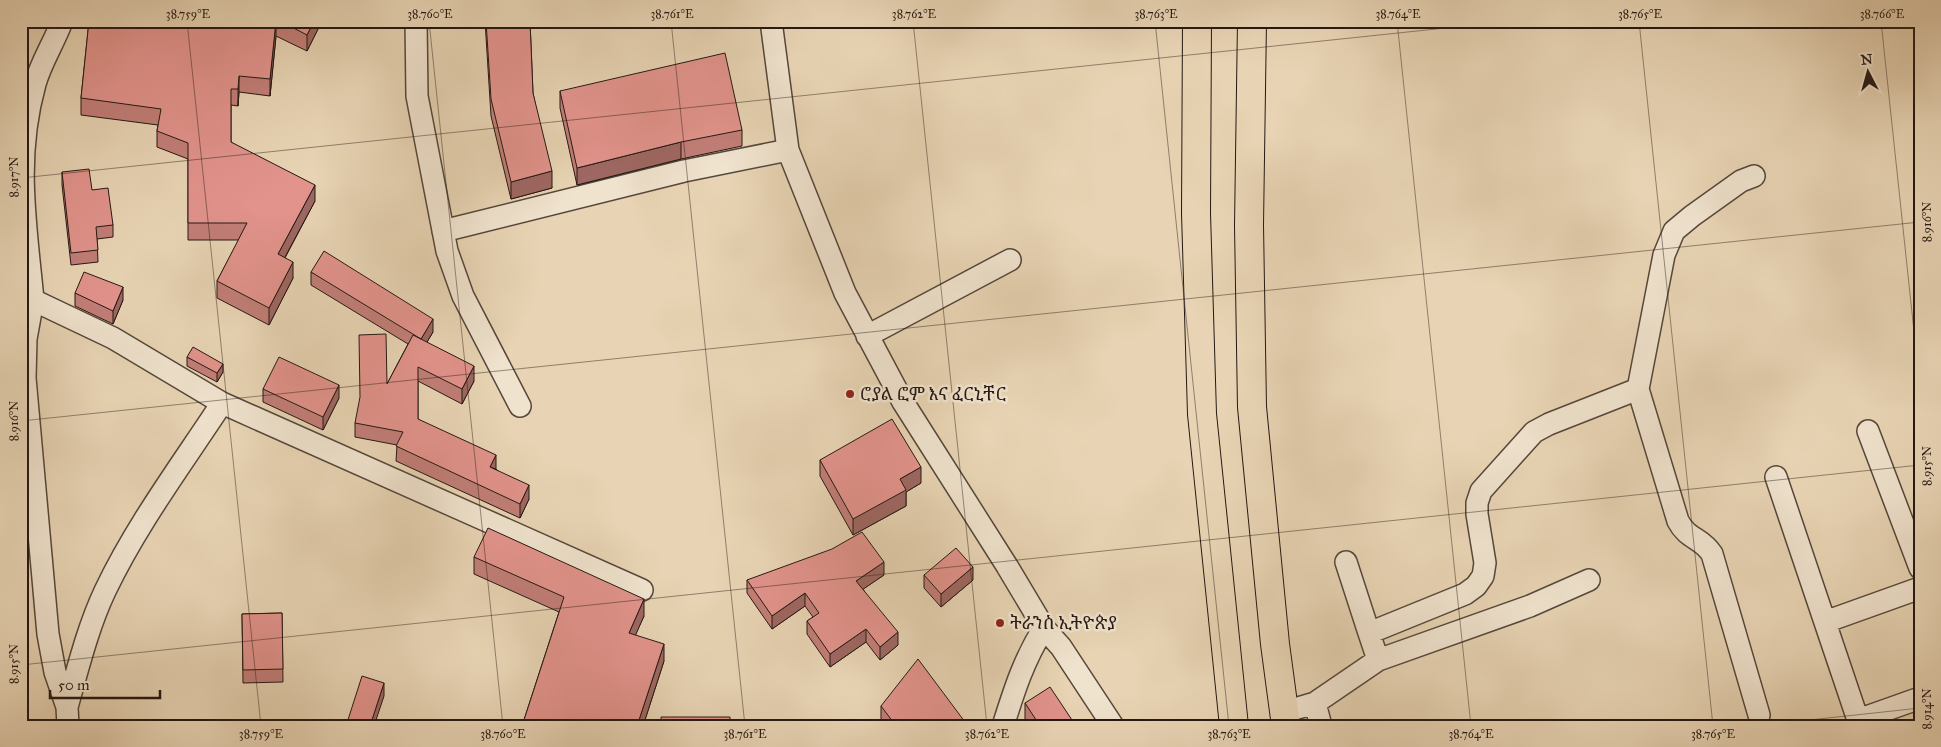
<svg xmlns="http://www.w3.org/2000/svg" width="1941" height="747" viewBox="0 0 1941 747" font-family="'IM FELL Great Primer','Noto Serif Ethiopic',serif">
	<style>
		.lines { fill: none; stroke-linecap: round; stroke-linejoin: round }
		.minor-casing { stroke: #55473b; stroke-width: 24 }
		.major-casing { stroke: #241813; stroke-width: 30 }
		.minor { stroke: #f0e3ce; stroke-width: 21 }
		.major { stroke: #e8d4b4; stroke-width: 28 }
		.wall { fill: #c27e78; stroke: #241813 }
		.shaded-wall { fill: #9e6762; stroke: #241813 }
		.building { fill: #e2938c; stroke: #241813 }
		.ticks { fill: none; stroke: #241813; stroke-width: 1; stroke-opacity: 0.45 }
		.poi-dot { fill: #8f2418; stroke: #f0e3ce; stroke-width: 2 }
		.labels { text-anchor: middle; stroke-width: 5; stroke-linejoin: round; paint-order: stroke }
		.poi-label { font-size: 18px; fill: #241813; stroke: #f0e3ce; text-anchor: start }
		.neatline { fill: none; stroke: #241813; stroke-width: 2 }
		.ticks-label { font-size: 12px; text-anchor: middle; fill: #241813 }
	</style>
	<rect width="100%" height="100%" fill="#e8d4b4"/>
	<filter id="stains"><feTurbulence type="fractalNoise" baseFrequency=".004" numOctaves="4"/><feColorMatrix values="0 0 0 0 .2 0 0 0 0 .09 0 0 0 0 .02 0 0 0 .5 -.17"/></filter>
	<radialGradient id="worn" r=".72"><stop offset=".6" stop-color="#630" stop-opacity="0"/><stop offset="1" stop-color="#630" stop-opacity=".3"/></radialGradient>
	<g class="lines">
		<g class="minor-casing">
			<path id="minor" d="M 416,21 L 417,96 L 447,251 L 463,296 L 520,406
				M 771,21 L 788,150 L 845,293 L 903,402 L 1007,566 L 1044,628 L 1061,647 L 1113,726
				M 1754,176 L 1741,181 L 1692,216 L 1674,231 L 1664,255 L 1638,389 L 1678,521 C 1688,540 1701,537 1712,554 L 1759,715
				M 443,231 L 684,171 L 788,150
				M 33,300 C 26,225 14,159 35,84 C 41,62 54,43 62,21
				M 867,336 L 1010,260
				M 1868,431 L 1920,568
				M 1776,477 L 1860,726
				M 1346,562 L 1369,633
				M 1825,622 L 1920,588
				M 1378,660 L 1369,633 L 1465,594 L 1476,586 L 1483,576 L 1485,563 L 1477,514 L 1477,503 L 1481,491 L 1534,432 L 1549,424 L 1638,389
				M 1315,703 L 1321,726
				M 67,707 C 78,668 88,627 105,591 C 137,524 182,464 222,403
				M 1284,712 L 1315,703 L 1378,660 L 1530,606 L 1589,580
				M 1858,720 L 1920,698
				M 68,726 L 67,707 L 55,672 L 48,634 L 25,378 L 26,339 L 33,300 L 113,338 L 222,403 L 642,590
				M 1003,726 C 1014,691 1024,659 1044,628"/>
		</g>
		<g class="major-casing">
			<path id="major" d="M 1197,21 L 1196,213 L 1202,414 L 1234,726
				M 1252,21 L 1249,225 L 1252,407 L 1275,644 L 1286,726"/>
		</g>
		<use href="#minor" class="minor"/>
		<use href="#major" class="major"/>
	</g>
	<path class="wall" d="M 89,21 L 322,21 L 307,51 L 276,36 L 270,96 L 239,92 L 238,106 L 231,105 L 231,142 L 315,201 L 285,258 L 293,278 L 269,325 L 217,298 L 217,281 L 239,240 L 188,240 L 188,159 L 157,147 L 157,131 L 158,125 L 81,115 L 81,98 Z
		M 485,21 L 530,21 L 533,93 L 552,188 L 511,199 L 491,116 Z
		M 560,91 L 742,130 L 742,146 L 681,159 L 577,185 L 560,108 Z
		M 62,172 L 92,190 L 113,225 L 113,237 L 97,239 L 98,262 L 71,265 L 62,185 Z
		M 311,272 L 433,332 L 427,342 L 474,381 L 462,404 L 418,381 L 418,419 L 496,469 L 529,499 L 520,518 L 396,461 L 397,445 L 355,437 L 355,423 L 387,384 L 408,344 L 311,285 Z
		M 75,293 L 123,300 L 113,324 L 75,306 Z
		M 187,357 L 223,372 L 217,382 L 187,366 Z
		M 263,389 L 339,398 L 323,430 L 263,402 Z
		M 820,460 L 921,483 L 906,492 L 906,506 L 853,535 L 820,476 Z
		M 474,557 L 644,616 L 635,635 L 664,661 L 643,726 L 522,726 L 559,612 L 474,574 Z
		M 884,575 L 863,589 L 898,645 L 880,660 L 866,642 L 830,667 L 807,634 L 807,621 L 813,617 L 805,606 L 772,629 L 747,593 L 747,580 Z
		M 924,575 L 973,580 L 941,607 L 924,588 Z
		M 282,613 L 283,682 L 243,683 L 242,614 Z
		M 1025,703 L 1076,726 L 1029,726 L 1025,720 Z
		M 881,706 L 968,726 L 884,726 L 881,723 Z"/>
	<path class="shaded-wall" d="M 276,21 L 276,36 L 270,96 L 270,79 Z
		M 314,21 L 322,21 L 307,51 L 307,35 Z
		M 239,76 L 239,92 L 238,106 L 238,89 Z
		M 681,142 L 681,159 L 577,185 L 577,168 Z
		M 552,171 L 552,188 L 511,199 L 511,182 Z
		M 315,185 L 315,201 L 278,270 L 278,254 Z
		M 293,262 L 293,278 L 269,325 L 269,308 Z
		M 123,287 L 123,300 L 113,324 L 113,311 Z
		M 433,319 L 433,332 L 421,352 L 421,339 Z
		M 223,364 L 223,372 L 217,382 L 217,373 Z
		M 474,366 L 474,381 L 462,404 L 462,389 Z
		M 339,385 L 339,398 L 323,430 L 323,417 Z
		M 496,455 L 496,469 L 490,467 Z
		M 921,467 L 921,483 L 906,492 L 906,506 L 853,535 L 853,519 L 900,479 Z
		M 529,485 L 529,499 L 520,518 L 520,504 Z
		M 884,562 L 884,575 L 856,594 L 856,581 Z
		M 973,567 L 973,580 L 941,607 L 941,594 Z
		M 805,593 L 805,606 L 772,629 L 772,616 Z
		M 644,599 L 644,616 L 629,650 L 629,633 Z
		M 866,629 L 866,642 L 830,667 L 830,654 Z
		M 898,632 L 898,645 L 880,660 L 880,647 Z
		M 664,644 L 664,661 L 643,726 L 637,726 Z
		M 384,683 L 384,696 L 374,726 L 370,726 Z"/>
	<path class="building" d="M 89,21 L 276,21 L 270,79 L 239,76 L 238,89 L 231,89 L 231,142 L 315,185 L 278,254 L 293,262 L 269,308 L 217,281 L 247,223 L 188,223 L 188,143 L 157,131 L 161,109 L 81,98 Z
		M 280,21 L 314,21 L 307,35 Z
		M 486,21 L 530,21 L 533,93 L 552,171 L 511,182 L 491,99 Z
		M 725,53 L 742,130 L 681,142 L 577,168 L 560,91 Z
		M 89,169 L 92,190 L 108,188 L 113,225 L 96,227 L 98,250 L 71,253 L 62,172 Z
		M 324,251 L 433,319 L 421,339 L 311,272 Z
		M 84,272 L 123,287 L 113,311 L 75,293 Z
		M 386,334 L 387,384 L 413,335 L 474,366 L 462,389 L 418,367 L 418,419 L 496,455 L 490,467 L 529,485 L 520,504 L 396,446 L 403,432 L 355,423 L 360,397 L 359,335 Z
		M 193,347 L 223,364 L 217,373 L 187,357 Z
		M 279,357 L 339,385 L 323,417 L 263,389 Z
		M 892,419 L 921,467 L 900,479 L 906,490 L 853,519 L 820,460 Z
		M 488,528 L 644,599 L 629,633 L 664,644 L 637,726 L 522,726 L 564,597 L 474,557 Z
		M 862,532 L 884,562 L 856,581 L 898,632 L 880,647 L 866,629 L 830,654 L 807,621 L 819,613 L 805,593 L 772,616 L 747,580 L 832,549 Z
		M 956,548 L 973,567 L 941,594 L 924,575 Z
		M 282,613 L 283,669 L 243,670 L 242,614 Z
		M 918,659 L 968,726 L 896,726 L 881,706 Z
		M 362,676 L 384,683 L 370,726 L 346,726 Z
		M 1050,687 L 1076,726 L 1040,726 L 1025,703 Z
		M 661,717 L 730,717 L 730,726 L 661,726 Z"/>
	<path class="ticks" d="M 187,21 L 261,726M 429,21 L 503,726M 671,21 L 745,726M 913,21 L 987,726M 1155,21 L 1229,726M 1397,21 L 1471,726M 1639,21 L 1713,726M 1881,21 L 1920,388M 21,178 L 1512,21M 21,421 L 1920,222M 21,665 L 1920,465M 1754,726 L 1920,708"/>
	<g class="poi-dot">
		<circle cx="850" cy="394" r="5"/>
		<circle cx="1000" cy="623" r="5"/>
	</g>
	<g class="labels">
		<g class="poi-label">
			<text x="860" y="400">ሮያል ፎም እና ፈርኒቸር</text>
			<text x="1010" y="629">ትራንስ ኢትዮጵያ</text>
		</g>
	</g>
	<rect width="1941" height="747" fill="none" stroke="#e8d4b4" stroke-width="55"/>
	<g transform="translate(1868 72) rotate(354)" stroke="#f0e3ce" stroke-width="4" paint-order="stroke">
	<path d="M0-4L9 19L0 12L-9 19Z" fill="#241813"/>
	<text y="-8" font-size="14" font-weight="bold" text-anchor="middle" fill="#241813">N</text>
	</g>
	<path d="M50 690v8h110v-8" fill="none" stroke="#241813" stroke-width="2.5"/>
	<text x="58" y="690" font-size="15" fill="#241813" stroke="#f0e3ce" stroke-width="4" paint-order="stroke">50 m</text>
	<rect x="28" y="28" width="1886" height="692" class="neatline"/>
	<g class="ticks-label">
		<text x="188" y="18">38.759°E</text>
		<text x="430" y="18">38.760°E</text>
		<text x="672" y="18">38.761°E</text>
		<text x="914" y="18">38.762°E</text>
		<text x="1156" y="18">38.763°E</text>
		<text x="1398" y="18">38.764°E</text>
		<text x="1640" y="18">38.765°E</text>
		<text x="1882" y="18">38.766°E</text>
		<text transform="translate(14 177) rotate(-90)" y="4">8.917°N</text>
		<text transform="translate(1927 222) rotate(-90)" y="4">8.916°N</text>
		<text transform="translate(14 421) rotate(-90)" y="4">8.916°N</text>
		<text transform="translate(1927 466) rotate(-90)" y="4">8.915°N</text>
		<text transform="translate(14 664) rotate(-90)" y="4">8.915°N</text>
		<text transform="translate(1927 709) rotate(-90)" y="4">8.914°N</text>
		<text x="261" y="738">38.759°E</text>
		<text x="503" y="738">38.760°E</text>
		<text x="745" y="738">38.761°E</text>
		<text x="987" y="738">38.762°E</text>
		<text x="1229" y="738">38.763°E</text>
		<text x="1471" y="738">38.764°E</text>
		<text x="1713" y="738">38.765°E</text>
	</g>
	<rect width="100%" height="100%" filter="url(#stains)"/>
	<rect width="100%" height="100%" fill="url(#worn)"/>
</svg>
